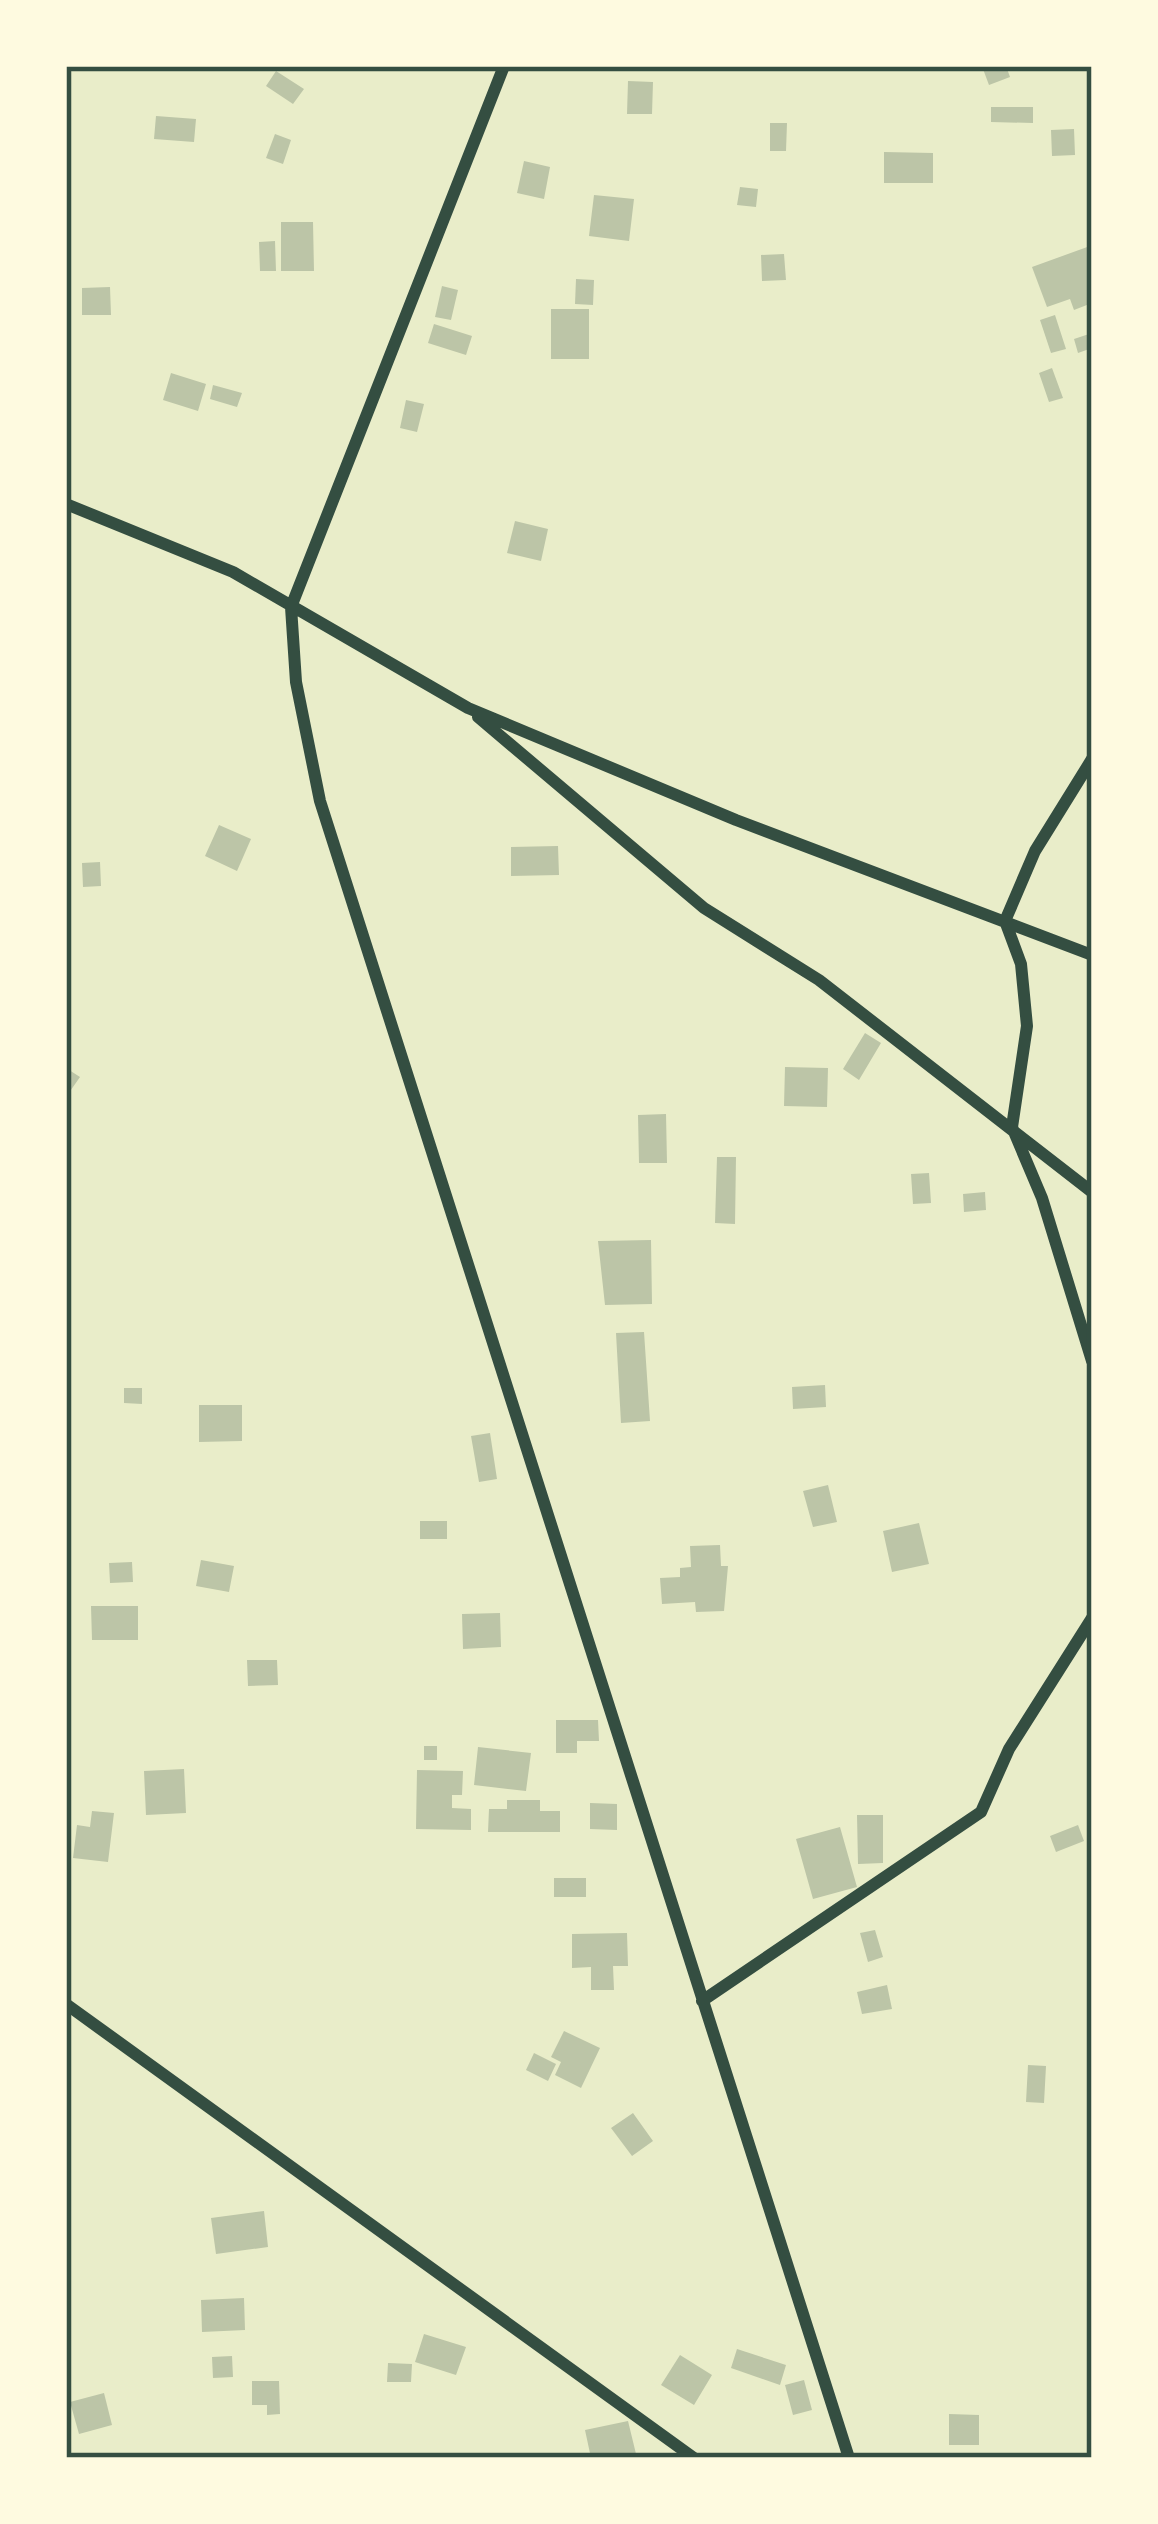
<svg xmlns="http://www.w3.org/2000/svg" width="1158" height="2524" viewBox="0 0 1158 2524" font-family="'Space Grotesk',sans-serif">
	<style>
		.building { fill: #bcc5a7 }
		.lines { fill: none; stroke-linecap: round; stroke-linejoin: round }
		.minor { stroke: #344e41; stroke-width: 12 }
		.neatline { fill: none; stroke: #344e41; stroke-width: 4.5 }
	</style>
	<rect width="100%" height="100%" fill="#e9edc9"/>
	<path class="building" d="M 1006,66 L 1010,77 L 989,85 L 983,69 Z
		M 276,71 L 304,89 L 293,104 L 266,86 Z
		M 628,81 L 653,82 L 652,114 L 627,114 Z
		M 991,107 L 1033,107 L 1033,123 L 991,122 Z
		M 156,116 L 196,119 L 194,142 L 154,139 Z
		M 770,123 L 787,123 L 786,151 L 770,151 Z
		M 1074,129 L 1075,155 L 1052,156 L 1051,130 Z
		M 275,134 L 291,140 L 283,164 L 266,158 Z
		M 884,152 L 933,153 L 933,183 L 884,183 Z
		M 524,161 L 550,167 L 544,199 L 517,193 Z
		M 740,187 L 758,189 L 756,207 L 737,205 Z
		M 594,195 L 634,199 L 629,241 L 589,236 Z
		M 281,222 L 313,222 L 314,271 L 281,271 Z
		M 275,241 L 276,271 L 260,271 L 259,242 Z
		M 1090,246 L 1092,303 L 1074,310 L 1070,299 L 1047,307 L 1032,267 Z
		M 784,254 L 786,280 L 762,281 L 761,255 Z
		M 576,279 L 594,280 L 593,305 L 575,304 Z
		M 442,286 L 458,290 L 451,320 L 435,317 Z
		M 110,287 L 111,315 L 82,315 L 82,288 Z
		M 551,309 L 589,309 L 589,359 L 551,359 Z
		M 1055,315 L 1066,349 L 1051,353 L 1040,320 Z
		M 434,324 L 472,336 L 466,355 L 428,343 Z
		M 1092,333 L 1092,348 L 1078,353 L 1074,339 Z
		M 1052,368 L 1063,398 L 1049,402 L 1039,373 Z
		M 171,373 L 206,384 L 198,411 L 163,400 Z
		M 213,385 L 242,393 L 237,407 L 210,399 Z
		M 406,400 L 424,404 L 417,432 L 400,428 Z
		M 515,521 L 548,529 L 541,561 L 507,553 Z
		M 219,825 L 251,839 L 237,871 L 205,856 Z
		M 558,846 L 559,875 L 511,876 L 511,847 Z
		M 100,862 L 101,886 L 83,887 L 82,863 Z
		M 865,1033 L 881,1043 L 859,1080 L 843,1069 Z
		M 785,1067 L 828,1068 L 827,1107 L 784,1106 Z
		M 66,1068 L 80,1077 L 66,1097 Z
		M 666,1114 L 667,1163 L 639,1163 L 638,1115 Z
		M 717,1157 L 736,1157 L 735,1224 L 715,1223 Z
		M 929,1173 L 931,1203 L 913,1204 L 911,1174 Z
		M 985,1192 L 986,1210 L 964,1212 L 963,1194 Z
		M 651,1240 L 652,1304 L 605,1305 L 598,1241 Z
		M 644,1332 L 650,1421 L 621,1423 L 616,1333 Z
		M 825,1385 L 826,1407 L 793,1409 L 792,1387 Z
		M 124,1388 L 142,1388 L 142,1404 L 124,1403 Z
		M 199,1405 L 242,1405 L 242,1441 L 199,1442 Z
		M 490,1433 L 497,1479 L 479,1482 L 471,1436 Z
		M 828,1485 L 837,1522 L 813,1527 L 803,1491 Z
		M 420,1521 L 447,1521 L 447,1539 L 420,1539 Z
		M 919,1523 L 929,1564 L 892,1572 L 883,1531 Z
		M 720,1545 L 721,1566 L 728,1566 L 724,1611 L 696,1612 L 695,1602 L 662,1604 L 660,1578 L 680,1577 L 680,1568 L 691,1567 L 690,1546 Z
		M 201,1560 L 234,1566 L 229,1592 L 196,1586 Z
		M 132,1562 L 133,1582 L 110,1583 L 109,1563 Z
		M 91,1606 L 138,1606 L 138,1640 L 92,1640 Z
		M 500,1613 L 501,1647 L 463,1649 L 462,1614 Z
		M 247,1660 L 277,1660 L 278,1685 L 248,1686 Z
		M 556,1720 L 598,1720 L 599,1741 L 577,1741 L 577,1753 L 556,1753 Z
		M 424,1746 L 437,1746 L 437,1760 L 424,1760 Z
		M 478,1747 L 531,1753 L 526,1791 L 474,1785 Z
		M 184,1769 L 186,1813 L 146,1815 L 144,1771 Z
		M 417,1770 L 463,1771 L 462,1795 L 452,1795 L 452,1808 L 471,1809 L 471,1830 L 416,1829 Z
		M 507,1800 L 540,1800 L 540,1811 L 560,1811 L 560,1832 L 488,1832 L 489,1809 L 507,1809 Z
		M 590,1803 L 617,1804 L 617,1830 L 590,1829 Z
		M 92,1811 L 114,1813 L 108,1862 L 73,1858 L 77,1825 L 90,1827 Z
		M 857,1815 L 883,1815 L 883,1863 L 858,1864 Z
		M 1078,1825 L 1084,1841 L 1056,1852 L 1050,1836 Z
		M 840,1827 L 857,1887 L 813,1899 L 796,1839 Z
		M 554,1878 L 586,1878 L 586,1897 L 554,1897 Z
		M 875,1930 L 883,1957 L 868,1962 L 860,1933 Z
		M 627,1933 L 628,1966 L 613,1966 L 614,1990 L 591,1990 L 591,1967 L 572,1968 L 572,1934 Z
		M 887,1985 L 892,2009 L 862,2014 L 857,1992 Z
		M 564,2031 L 600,2048 L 581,2088 L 555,2075 L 561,2062 L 551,2057 Z
		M 534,2053 L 556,2064 L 548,2081 L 526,2070 Z
		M 1028,2065 L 1046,2066 L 1044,2103 L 1026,2102 Z
		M 633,2113 L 653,2141 L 632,2156 L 611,2128 Z
		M 264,2211 L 268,2247 L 216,2254 L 211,2218 Z
		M 244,2298 L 245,2330 L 202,2332 L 201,2300 Z
		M 424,2334 L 466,2347 L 456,2375 L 415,2362 Z
		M 737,2349 L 786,2365 L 780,2385 L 731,2368 Z
		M 680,2355 L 712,2375 L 694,2405 L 661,2385 Z
		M 232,2356 L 233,2377 L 213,2378 L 212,2357 Z
		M 388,2363 L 412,2364 L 411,2382 L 387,2382 Z
		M 804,2380 L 812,2410 L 793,2415 L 785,2385 Z
		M 252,2381 L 279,2381 L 280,2414 L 267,2415 L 267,2405 L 252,2405 Z
		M 104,2393 L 112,2425 L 79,2434 L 70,2402 Z
		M 949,2414 L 979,2415 L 979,2445 L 949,2445 Z
		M 628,2421 L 637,2458 L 591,2458 L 585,2430 Z"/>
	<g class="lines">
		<path class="minor" d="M 504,66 L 291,607 L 296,682 L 320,801 L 849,2458
			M 66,504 L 233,572 L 468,708 L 736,820 L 1092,955
			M 478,717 L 704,908 L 819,980 L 1092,1192
			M 1092,759 L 1035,851 L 1005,921 L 1021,964 L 1027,1026 L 1012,1127 L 1042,1198 L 1092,1361
			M 702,2001 L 981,1812 L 1009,1749 L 1092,1618
			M 66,2004 L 694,2458"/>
	</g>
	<rect width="1158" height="2524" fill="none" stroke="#fefae0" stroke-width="138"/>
	<rect x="69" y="69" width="1020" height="2386" class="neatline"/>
</svg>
